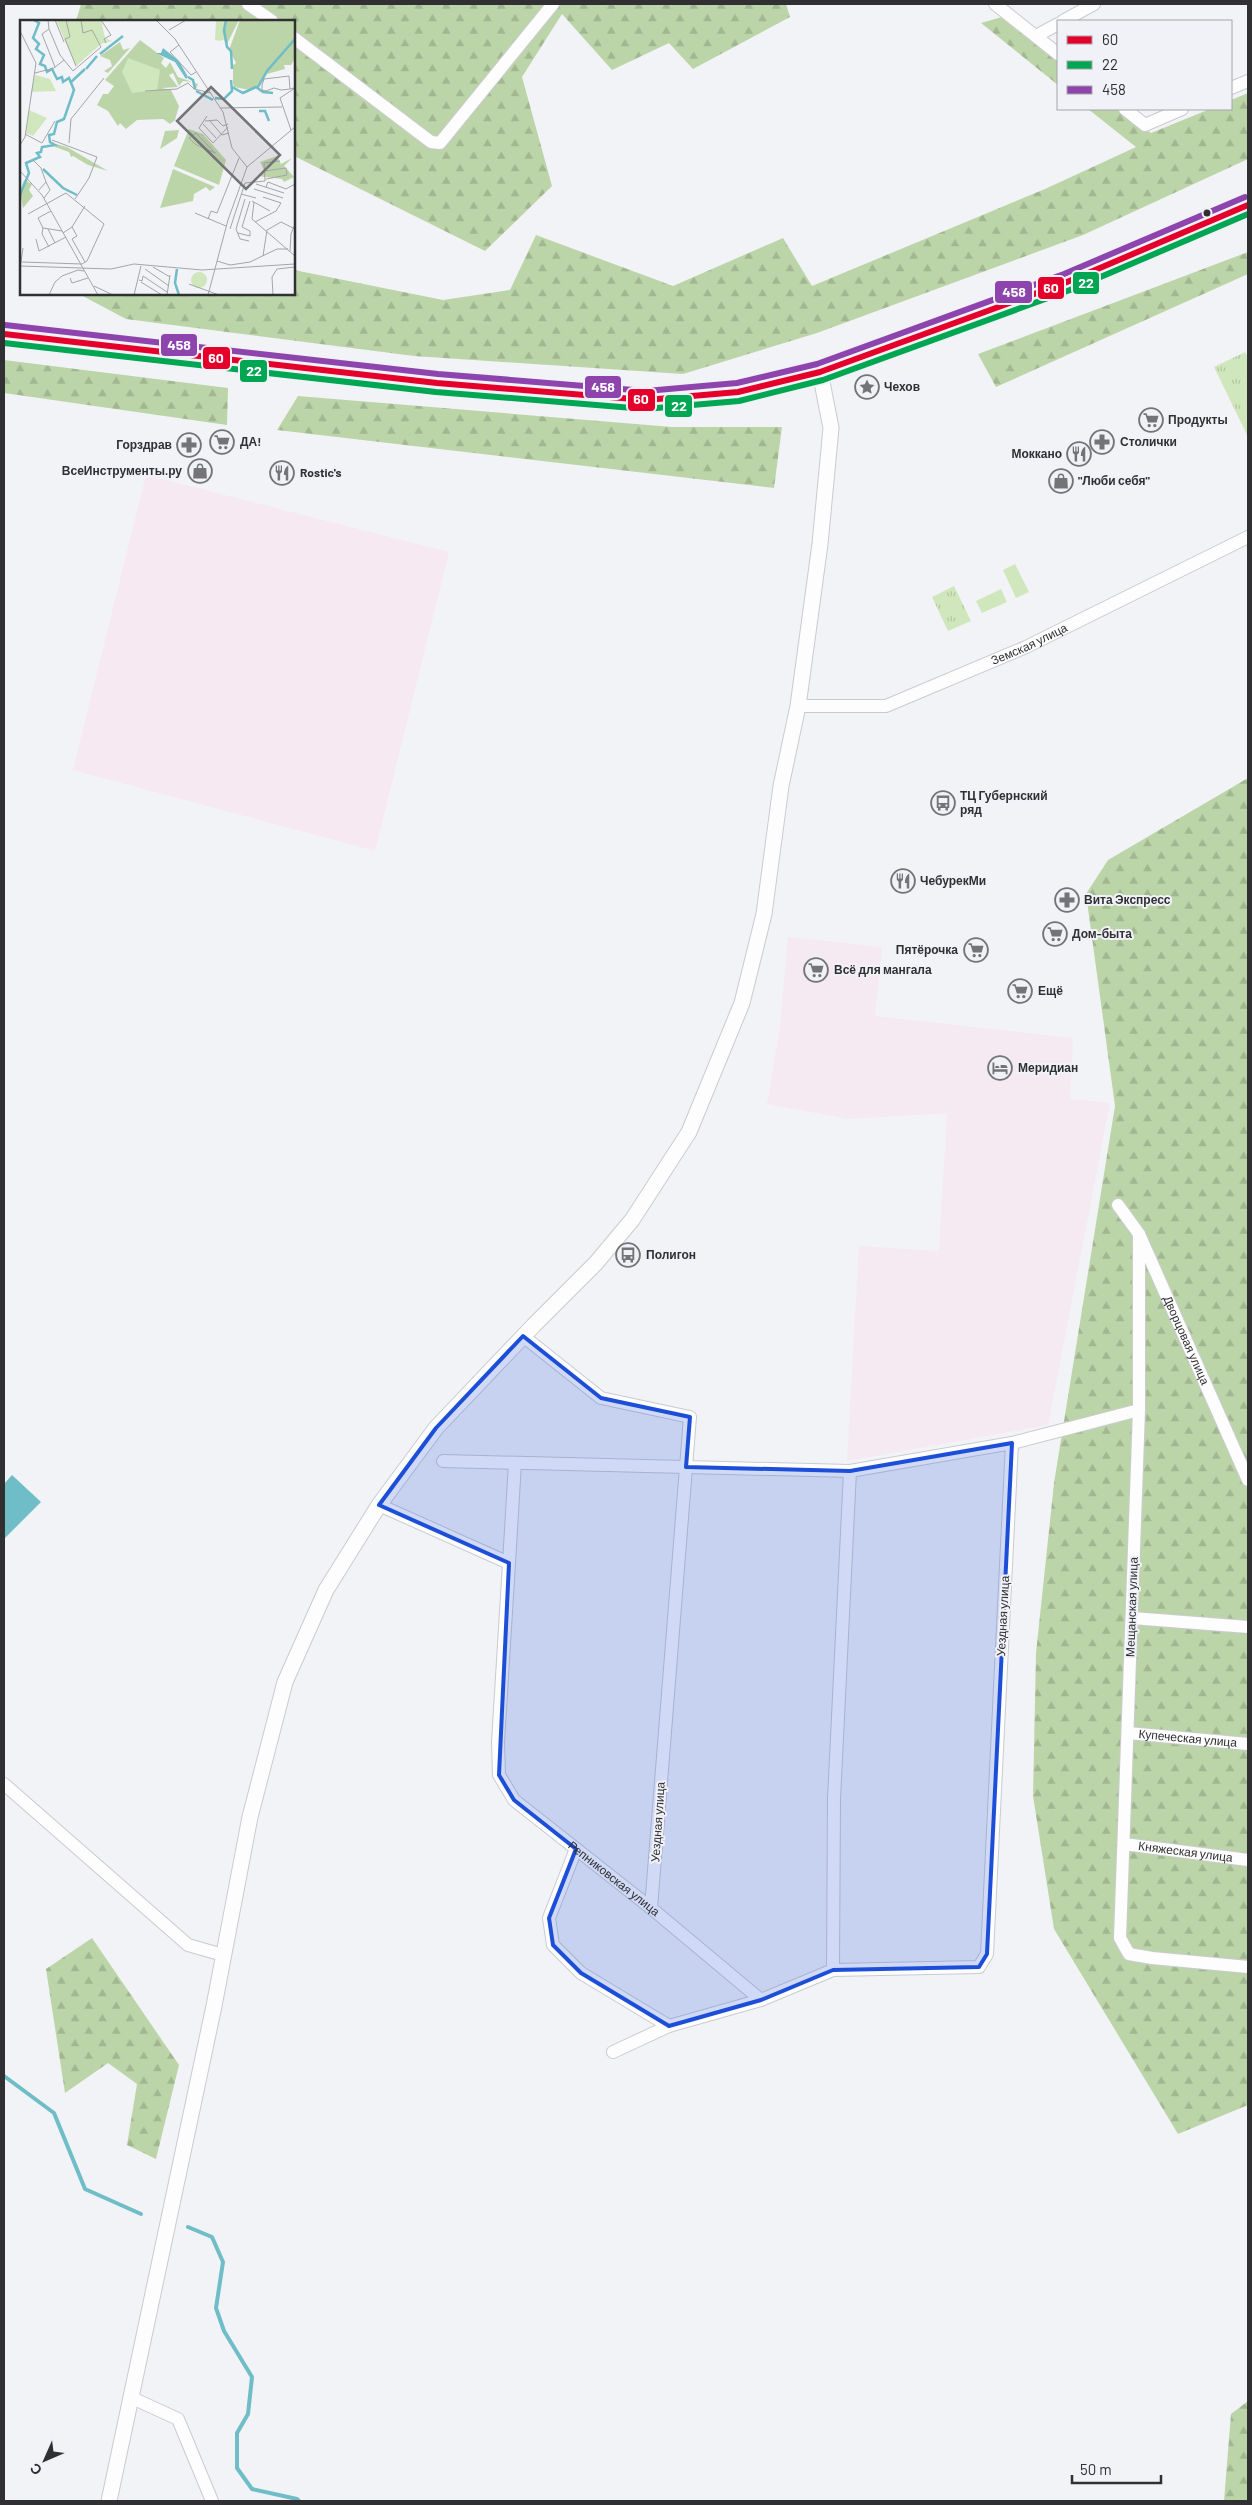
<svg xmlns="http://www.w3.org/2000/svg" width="1252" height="2505" viewBox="0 0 1252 2505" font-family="Barlow,sans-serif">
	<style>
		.commercial { fill: #f5e9f2 }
		.industrial { fill: #f6e9f1 }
		.grass { fill: url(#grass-tufts) }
		.forest { fill: url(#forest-firs) }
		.garden { fill: #d0e7bd }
		.water { fill: #6fbdc7 }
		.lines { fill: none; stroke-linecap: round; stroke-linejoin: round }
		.stream { stroke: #6fbdc7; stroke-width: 4 }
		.minor-casing { stroke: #cacbce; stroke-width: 14 }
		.tertiary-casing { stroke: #cacbce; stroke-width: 17 }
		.primary-casing { stroke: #cdcecf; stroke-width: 22 }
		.minor { stroke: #fdfdfe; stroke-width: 12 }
		.tertiary { stroke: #fdfdfe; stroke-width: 15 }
		.primary { stroke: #f7f3f4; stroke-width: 20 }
		.bus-1-casing { stroke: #f1f2f8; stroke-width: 10 }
		.bus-2-casing { stroke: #f1f2f8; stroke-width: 10 }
		.bus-3-casing { stroke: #f1f2f8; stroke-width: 10 }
		.bus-1 { stroke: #e4002b; stroke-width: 6 }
		.bus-2 { stroke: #00a651; stroke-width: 6 }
		.bus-3 { stroke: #8e44ad; stroke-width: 6 }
		.marked { fill: #1d4ed8; fill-opacity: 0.2; stroke: #1d4ed8; stroke-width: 4; stroke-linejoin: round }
		.bus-dot { fill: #303032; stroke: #f1f2f8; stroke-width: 2 }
		.labels { text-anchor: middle; stroke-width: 4; stroke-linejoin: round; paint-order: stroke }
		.poi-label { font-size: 12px; font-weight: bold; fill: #303032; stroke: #f1f2f8; text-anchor: start }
		.street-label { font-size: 12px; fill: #303032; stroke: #f1f2f8 }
		.inset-river { fill: none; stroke: #6fbdc7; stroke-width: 2.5 }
		.inset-road { fill: none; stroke: #a4a5a8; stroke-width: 1 }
		.view { fill: #747477; fill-opacity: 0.15; stroke: #747477; stroke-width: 2.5 }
		.inset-edge { fill: none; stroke: #303032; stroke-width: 2.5 }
		.line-badge { stroke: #f1f2f8; stroke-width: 2 }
		.badge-label { font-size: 14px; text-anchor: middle; font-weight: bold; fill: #fff }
	</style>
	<defs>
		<pattern id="grass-tufts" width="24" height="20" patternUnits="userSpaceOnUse" patternTransform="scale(1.25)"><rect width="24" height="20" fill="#d0e7bd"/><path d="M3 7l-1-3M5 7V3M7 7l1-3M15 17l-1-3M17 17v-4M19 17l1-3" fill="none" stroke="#b3c6a3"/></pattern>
		<pattern id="forest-firs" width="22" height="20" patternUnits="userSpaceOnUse" patternTransform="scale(1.25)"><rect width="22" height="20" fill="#bcd5a8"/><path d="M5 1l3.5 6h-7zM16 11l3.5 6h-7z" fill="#a2b791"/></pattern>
	</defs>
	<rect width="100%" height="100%" fill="#f2f3f7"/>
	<path class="commercial" d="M 788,937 L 882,947 L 875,1016 L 1073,1038 L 1070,1099 L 1110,1103 L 1048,1425 L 847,1461 L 859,1246 L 939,1251 L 947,1113 L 849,1119 L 767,1104 L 780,1027 Z"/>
	<path class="industrial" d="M 146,475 L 449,552 L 375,851 L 73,770 Z"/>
	<path class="grass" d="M 1245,352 L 1248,358 L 1248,437 L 1214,367 Z
		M 954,586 L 971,621 L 948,631 L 932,597 Z"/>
	<path class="forest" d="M 81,4 L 786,4 L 790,17 L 693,69 L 669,43 L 612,70 L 562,14 L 522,77 L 552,186 L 485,251 L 294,156 L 294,21 L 76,21 Z
		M 1002,17 L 1058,61 L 1058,85 L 981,23 Z
		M 1248,93 L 1248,159 L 1083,235 L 817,333 L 683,374 L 414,356 L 126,319 L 79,294 L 294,294 L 294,270 L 443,300 L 510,290 L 536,235 L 673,286 L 783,238 L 812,286 L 1045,189 L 1136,147 L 1088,109 L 1119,109 L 1151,133 L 1210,109 L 1231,109 L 1231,100 Z
		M 1248,252 L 1248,274 L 996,387 L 978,354 Z
		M 4,360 L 228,388 L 227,425 L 4,393 Z
		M 298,396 L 672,427 L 782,427 L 774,488 L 277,430 Z
		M 1248,778 L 1248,2105 L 1178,2134 L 1054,1929 L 1033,1796 L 1036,1653 L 1054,1483 L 1115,1106 L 1086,894 L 1108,860 Z
		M 92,1938 L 179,2065 L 156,2159 L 127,2145 L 137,2084 L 108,2063 L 65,2093 L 46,1969 Z
		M 1248,2401 L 1248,2501 L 1224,2501 L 1231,2414 Z"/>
	<path class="garden" d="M 1015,564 L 1029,592 L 1016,598 L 1003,570 Z
		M 1001,589 L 1007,602 L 982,613 L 976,601 Z"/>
	<path class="water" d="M 12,1475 L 41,1502 L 4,1539 L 4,1484 Z"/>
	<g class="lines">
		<path class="stream" d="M 4,2076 L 54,2113 L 85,2189 L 141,2214
			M 188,2227 L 212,2237 L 223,2262 L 216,2308 L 224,2331 L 252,2377 L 248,2414 L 237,2433 L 237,2468 L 252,2489 L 297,2499 L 299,2501"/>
		<g class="minor-casing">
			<g id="minor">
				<path d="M 248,4 L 272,21"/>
				<path d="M 995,4 L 1058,54"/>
				<path d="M 1063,21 L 1094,4"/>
				<path d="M 1036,36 L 1058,24"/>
				<path d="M 294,38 L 431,142 L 440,143 L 553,4"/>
				<path d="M 1231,88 L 1248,81"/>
				<path d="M 1125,109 L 1145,125 L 1182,109"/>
				<path id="s1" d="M 798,706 L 886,706 L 1026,647 L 1248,537"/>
				<path id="s2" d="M 1118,1205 L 1139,1234 L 1248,1480"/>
				<path d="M 1139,1234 L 1139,1410 L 1120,1938 L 1129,1954 L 1152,1958 L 1248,1967"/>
				<path d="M 523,1336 L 601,1398 L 690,1417 L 651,1908"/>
				<path d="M 1012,1443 L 1139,1410"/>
				<path d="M 443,1461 L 850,1471 L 1012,1443 L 987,1954 L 979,1967 L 833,1970 L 761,2000 L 669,2026 L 613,2052"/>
				<path id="s3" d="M 379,1505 L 509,1563 L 498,1742 L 499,1775 L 514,1800 L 651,1908 L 761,2000"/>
				<path d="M 509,1563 L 515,1463"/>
				<path d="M 1132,1618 L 1248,1627"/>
				<path id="s4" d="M 1128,1733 L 1248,1744"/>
				<path d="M 4,1784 L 188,1945 L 223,1955"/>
				<path id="s5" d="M 1124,1844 L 1248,1860"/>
				<path d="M 576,1849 L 549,1918 L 553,1945 L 581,1973 L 669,2026"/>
				<path d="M 833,1970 L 834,1799 L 850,1471"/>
				<path d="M 130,2397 L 178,2419 L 212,2501"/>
			</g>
		</g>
		<g class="tertiary-casing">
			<path id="tertiary" d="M 109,2501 L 214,2006 L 250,1817 L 285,1682 L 326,1590 L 379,1505 L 436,1428 L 533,1326 L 596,1263 L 632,1220 L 689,1132 L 742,1003 L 764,914 L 781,786 L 798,706 L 820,544 L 831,428 L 820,372"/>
		</g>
		<g class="primary-casing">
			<path id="primary" d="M 4,334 L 437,383 L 646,400 L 738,392 L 820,372 L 1067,282 L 1248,205"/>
		</g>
		<use href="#minor" class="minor"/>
		<use href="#tertiary" class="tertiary"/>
		<use href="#primary" class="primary"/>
		<g class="bus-1-casing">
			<path id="bus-1" d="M 4,334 L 437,383 L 646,400 L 738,392 L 820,372 L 1067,282 L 1248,205"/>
		</g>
		<g class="bus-2-casing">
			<path id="bus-2" d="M 4,343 L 436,392 L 645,409 L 739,401 L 823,380 L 1070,290 L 1248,214"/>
		</g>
		<g class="bus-3-casing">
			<path id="bus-3" d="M 5,325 L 438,374 L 646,391 L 737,383 L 817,364 L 1064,274 L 1245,197"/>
		</g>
		<use href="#bus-1" class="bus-1"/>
		<use href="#bus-2" class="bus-2"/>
		<use href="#bus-3" class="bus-3"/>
	</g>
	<path class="marked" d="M 523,1336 L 601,1398 L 690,1417 L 686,1467 L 850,1471 L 1012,1443 L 987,1954 L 979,1967 L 833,1970 L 761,2000 L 669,2026 L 581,1973 L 553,1945 L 549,1918 L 576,1849 L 514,1800 L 499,1775 L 509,1563 L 379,1505 L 436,1428 Z"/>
	<defs>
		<g id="sight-ring" transform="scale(1.25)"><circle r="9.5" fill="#f1f2f8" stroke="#747477" stroke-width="1.5"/><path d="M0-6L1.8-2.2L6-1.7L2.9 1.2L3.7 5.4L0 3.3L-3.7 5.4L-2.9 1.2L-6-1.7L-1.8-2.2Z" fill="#747477"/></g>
		<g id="supermarket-ring" transform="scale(1.25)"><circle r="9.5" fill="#f1f2f8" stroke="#747477" stroke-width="1.5"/><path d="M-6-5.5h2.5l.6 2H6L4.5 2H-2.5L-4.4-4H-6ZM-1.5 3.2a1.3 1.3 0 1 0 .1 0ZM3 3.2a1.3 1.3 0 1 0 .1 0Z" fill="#747477"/></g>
		<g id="pharmacy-ring" transform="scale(1.25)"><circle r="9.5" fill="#f1f2f8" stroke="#747477" stroke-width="1.5"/><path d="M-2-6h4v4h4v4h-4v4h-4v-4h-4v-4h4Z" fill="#747477"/></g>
		<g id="restaurant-ring" transform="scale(1.25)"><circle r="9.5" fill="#f1f2f8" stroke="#747477" stroke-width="1.5"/><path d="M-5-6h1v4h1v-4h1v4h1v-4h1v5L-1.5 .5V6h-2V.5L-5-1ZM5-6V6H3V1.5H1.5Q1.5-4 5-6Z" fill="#747477"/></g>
		<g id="shop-ring" transform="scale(1.25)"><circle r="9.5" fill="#f1f2f8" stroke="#747477" stroke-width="1.5"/><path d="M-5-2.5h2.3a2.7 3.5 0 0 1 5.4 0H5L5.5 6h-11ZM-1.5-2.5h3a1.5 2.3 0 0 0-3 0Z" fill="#747477"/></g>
		<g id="bus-ring" transform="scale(1.25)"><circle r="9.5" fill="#f1f2f8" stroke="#747477" stroke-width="1.5"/><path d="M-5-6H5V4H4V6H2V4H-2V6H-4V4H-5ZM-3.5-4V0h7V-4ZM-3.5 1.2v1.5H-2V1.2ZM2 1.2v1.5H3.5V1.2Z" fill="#747477"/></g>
		<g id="hotel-ring" transform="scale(1.25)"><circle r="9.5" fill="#f1f2f8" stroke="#747477" stroke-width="1.5"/><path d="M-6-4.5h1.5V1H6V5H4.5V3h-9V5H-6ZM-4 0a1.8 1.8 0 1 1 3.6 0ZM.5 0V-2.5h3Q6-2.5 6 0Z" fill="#747477"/></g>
	</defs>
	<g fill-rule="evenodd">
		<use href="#sight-ring" x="867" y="387"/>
		<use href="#supermarket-ring" x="1151" y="420"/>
		<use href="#supermarket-ring" x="222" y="442"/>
		<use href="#pharmacy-ring" x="1102" y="442"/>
		<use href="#pharmacy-ring" x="189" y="445"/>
		<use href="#restaurant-ring" x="1079" y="454"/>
		<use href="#shop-ring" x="200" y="471"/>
		<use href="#restaurant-ring" x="282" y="473"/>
		<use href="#shop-ring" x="1061" y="481"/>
		<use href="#bus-ring" x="943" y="803"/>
		<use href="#restaurant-ring" x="903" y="881"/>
		<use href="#pharmacy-ring" x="1067" y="900"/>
		<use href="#supermarket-ring" x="1055" y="934"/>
		<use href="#supermarket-ring" x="976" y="950"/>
		<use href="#supermarket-ring" x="816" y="970"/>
		<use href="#supermarket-ring" x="1020" y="991"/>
		<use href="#hotel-ring" x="1000" y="1068"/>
		<use href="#bus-ring" x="628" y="1255"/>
	</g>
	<circle class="bus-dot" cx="1207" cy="213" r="4.5"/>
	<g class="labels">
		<g class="poi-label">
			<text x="884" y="391">Чехов</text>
			<text x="1168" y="424">Продукты</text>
			<text x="240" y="446">ДА!</text>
			<text x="1120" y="446">Столички</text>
			<text x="172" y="449" text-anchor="end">Горздрав</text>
			<text x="1062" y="458" text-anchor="end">Моккано</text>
			<text x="182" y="475" text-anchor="end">ВсеИнструменты.ру</text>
			<text x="300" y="477">Rostic's</text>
			<text x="1078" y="485">"Люби себя"</text>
			<text x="960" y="800">ТЦ Губернский<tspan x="960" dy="14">ряд</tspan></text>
			<text x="920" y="885">ЧебурекМи</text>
			<text x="1084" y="904">Вита Экспресс</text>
			<text x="1072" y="938">Дом-быта</text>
			<text x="958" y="954" text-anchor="end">Пятёрочка</text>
			<text x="834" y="974">Всё для мангала</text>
			<text x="1038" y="995">Ещё</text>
			<text x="1018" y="1072">Меридиан</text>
			<text x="646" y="1259">Полигон</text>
		</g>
		<g class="street-label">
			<text dy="4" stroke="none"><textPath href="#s1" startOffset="244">Земская улица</textPath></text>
			<text dy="4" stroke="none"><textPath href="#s2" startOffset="152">Дворцовая улица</textPath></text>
			<text transform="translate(1132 1607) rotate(-88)" y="4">Мещанская улица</text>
			<text transform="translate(1003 1616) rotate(-87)" y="4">Уездная улица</text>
			<text dy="4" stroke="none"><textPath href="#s4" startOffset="60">Купеческая улица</textPath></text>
			<text transform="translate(658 1822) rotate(-86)" y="4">Уездная улица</text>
			<text dy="4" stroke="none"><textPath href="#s5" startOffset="62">Княжеская улица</textPath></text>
			<text dy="4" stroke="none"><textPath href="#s3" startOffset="511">Репниковская улица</textPath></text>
		</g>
	</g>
	<g transform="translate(20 20)">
		<rect width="275" height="275" fill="#f2f3f7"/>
		<path d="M 206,0 L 219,0 L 206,26 L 202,12 ZM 220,0 L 275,0 L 275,38 L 271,45 L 264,45 L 265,49 L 247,54 L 240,65 L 230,70 L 214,67 L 213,63 L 213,45 L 216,43 L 209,30 ZM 120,20 L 144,38 L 141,43 L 146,48 L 150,42 L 158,57 L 178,64 L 176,69 L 173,62 L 163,61 L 159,66 L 153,53 L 149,55 L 158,67 L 142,68 L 151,70 L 159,86 L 155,100 L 150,104 L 143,99 L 117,100 L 106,109 L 100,103 L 98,106 L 88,91 L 77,85 L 83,74 L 88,74 L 94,66 L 85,60 ZM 100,22 L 103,30 L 110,28 L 88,53 L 84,51 L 92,46 L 90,40 L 80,36 ZM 169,109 L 183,114 L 206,140 L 199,165 L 154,146 ZM 159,110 L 157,118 L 140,129 L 145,111 ZM 36,124 L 47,127 L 88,151 L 68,145 L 53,136 L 51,137 L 49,132 L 35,127 ZM 257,136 L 261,144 L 272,138 L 264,146 L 274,157 L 264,162 L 262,159 L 238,156 L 244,150 L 240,142 ZM 153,149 L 195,167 L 190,171 L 186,167 L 174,174 L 173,181 L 140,188 ZM 4,160 L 12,164 L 9,170 L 13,176 L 3,188 L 0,172 Z" fill="#bcd5a8"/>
		<path d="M 36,0 L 81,0 L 85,18 L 92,21 L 81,24 L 56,46 ZM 196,0 L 206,0 L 202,12 L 205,19 L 200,21 L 195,20 ZM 108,38 L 140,50 L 137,70 L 112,73 L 102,52 ZM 15,55 L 30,59 L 36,71 L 11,72 ZM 9,90 L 27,98 L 13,116 L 6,113 ZM171 260a8 8 0 1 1 16 0a8 8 0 1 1-16 0Z" fill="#d0e7bd"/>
		<path d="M 143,28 L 159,41 L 168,57 L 166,59 L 155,42 L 136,33 L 141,33 Z" fill="#6fbdc7"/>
		<path class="inset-river" d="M 206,0 L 204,10 L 207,27 L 211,31 L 212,49M 80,34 L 103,16M 66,49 L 77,36M 168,57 L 173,60 L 175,69M 50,63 L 65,49M 212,67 L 223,73 L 236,67 L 243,72 L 253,73M 238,67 L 247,51 L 275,19M 176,71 L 193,80M 195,78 L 204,79 L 212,71 L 211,60M 239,91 L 245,91 L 249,101M 23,149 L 43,168 L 57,175M 0,175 L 9,153 L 6,143 L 20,137 L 17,133 L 21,132 L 22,127 L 35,125 L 30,122 L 29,115 L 34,114 L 37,102 L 44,99 L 54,70 L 49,58 L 43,62 L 42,57 L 37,59 L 32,49 L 27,52 L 25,46 L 20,44 L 24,35 L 16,29 L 19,24 L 13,18 L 19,3 L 14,0M 157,249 L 155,263 L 159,275"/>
		<path class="inset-road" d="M 28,0 L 29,9 L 22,14 L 35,47M 35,0 L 44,22M 46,0 L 50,17 L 45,19 L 56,46M 81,0 L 91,15 L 84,19 L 86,23M 136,0 L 155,19 L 203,92 L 212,128 L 227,147M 29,9 L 40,35 L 53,51 L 81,27 L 72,10 L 63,13 L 61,0M 149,10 L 166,0M 0,11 L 16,43 L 5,117 L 0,125M 159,25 L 150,32 L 171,55 L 176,52M 15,53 L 34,48 L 44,40M 270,69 L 269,56 L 244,59 L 242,65 L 242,70 L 246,71 L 254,68 L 261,70 L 270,69 L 274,68 L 275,69M 125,71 L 157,69 L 168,63 L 174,69 L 191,73M 200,88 L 262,87M 187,96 L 179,108 L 193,123 L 208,107M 185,101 L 197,100 L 203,106 L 208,104M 190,101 L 202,115 L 209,113M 183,104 L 196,118M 271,110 L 260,78 L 275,68M 5,114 L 22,123 L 35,101M 32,120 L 77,137 L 69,158 L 55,179M 49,123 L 51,99 L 84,58M 195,133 L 176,113 L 169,118 L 175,124 L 179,126 L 195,133 L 196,133M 13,140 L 21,148 L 26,162 L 19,170M 0,151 L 22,175 L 78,275M 245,151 L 266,148 L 267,155 L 246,159M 236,164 L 264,173M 246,167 L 248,162 L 266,169 L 275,164M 234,169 L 263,178M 221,174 L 236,178M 24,178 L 30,170 L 26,162M 225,179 L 216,209 L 220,219 L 229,221M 232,181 L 250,191M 234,182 L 232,199 L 275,236M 31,191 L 18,198 L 23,208 L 42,211M 175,193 L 206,206M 188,199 L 191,191 L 197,193 L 219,138M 235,202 L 256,191 L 261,183 L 243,177M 52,207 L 57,216 L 52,219 L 65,242M 23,208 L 22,214 L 29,227M 28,209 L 35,223M 210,209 L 225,163 L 245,161 L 244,143 L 260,141M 43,213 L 52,207 L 65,186M 218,213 L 230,216 L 230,211 L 222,207 L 230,181M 16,219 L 19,231 L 46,217M 270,231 L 271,214 L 275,204M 243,236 L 247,210 L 261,202 L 275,209M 197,241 L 210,245 L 230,242 L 257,229 L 268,229M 2,242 L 62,244 L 67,241 L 84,204 L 46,173 L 8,194M 0,246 L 91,249 L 114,244 L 182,250 L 275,244M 133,247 L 150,257M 0,249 L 3,228M 125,249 L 149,266M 50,258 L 52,263 L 68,258M 119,260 L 122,261 L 123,256 L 147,272M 121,262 L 142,275M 169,264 L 199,275M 74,266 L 93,275M 29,275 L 35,262 L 42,256 L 58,250 L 64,251M 114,275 L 121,246M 147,275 L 150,255M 188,275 L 208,200 L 227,147 L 275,107M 253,275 L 252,257 L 257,249 L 275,247"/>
		<path class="view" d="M 191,67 L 260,135 L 226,169 L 157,101 Z"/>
		<rect width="275" height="275" class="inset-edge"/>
	</g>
	<g class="line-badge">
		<rect x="1072" y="271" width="28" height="24" rx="5" fill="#00a651"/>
		<rect x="1037" y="276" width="28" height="24" rx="5" fill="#e4002b"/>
		<rect x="994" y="280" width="39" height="24" rx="5" fill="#8e44ad"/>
		<rect x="160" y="333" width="38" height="24" rx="5" fill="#8e44ad"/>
		<rect x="202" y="346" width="29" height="24" rx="5" fill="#e4002b"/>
		<rect x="239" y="359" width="29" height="24" rx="5" fill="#00a651"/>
		<rect x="584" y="375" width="38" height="24" rx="5" fill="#8e44ad"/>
		<rect x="627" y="388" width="29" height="24" rx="5" fill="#e4002b"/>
		<rect x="664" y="394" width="29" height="24" rx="5" fill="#00a651"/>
	</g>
	<g class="badge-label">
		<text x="1086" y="288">22</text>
		<text x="1051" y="293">60</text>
		<text x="1014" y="297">458</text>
		<text x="179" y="350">458</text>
		<text x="216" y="363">60</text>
		<text x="254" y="376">22</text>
		<text x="603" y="392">458</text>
		<text x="641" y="404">60</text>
		<text x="679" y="411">22</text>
	</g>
	<rect width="1252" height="2505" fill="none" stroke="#303032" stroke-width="10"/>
	<rect x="1057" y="20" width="175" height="90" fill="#f1f2f8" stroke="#a4a4a9"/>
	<rect x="1067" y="36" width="25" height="8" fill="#e4002b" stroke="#a4a4a9"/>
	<text x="1102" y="45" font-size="15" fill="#303032">60</text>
	<rect x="1067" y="61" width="25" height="8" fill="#00a651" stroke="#a4a4a9"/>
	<text x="1102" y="70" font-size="15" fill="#303032">22</text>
	<rect x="1067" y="86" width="25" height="8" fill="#8e44ad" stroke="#a4a4a9"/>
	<text x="1102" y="95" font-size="15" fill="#303032">458</text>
	<g transform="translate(45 2460) rotate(225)" stroke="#f1f2f8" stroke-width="4" paint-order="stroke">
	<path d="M0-4L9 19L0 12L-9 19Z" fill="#303032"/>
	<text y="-8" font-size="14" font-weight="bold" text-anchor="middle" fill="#303032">С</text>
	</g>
	<path d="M1072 2475v8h89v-8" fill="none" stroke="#303032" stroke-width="2.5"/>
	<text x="1080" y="2475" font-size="15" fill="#303032" stroke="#f1f2f8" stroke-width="4" paint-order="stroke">50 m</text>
</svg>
